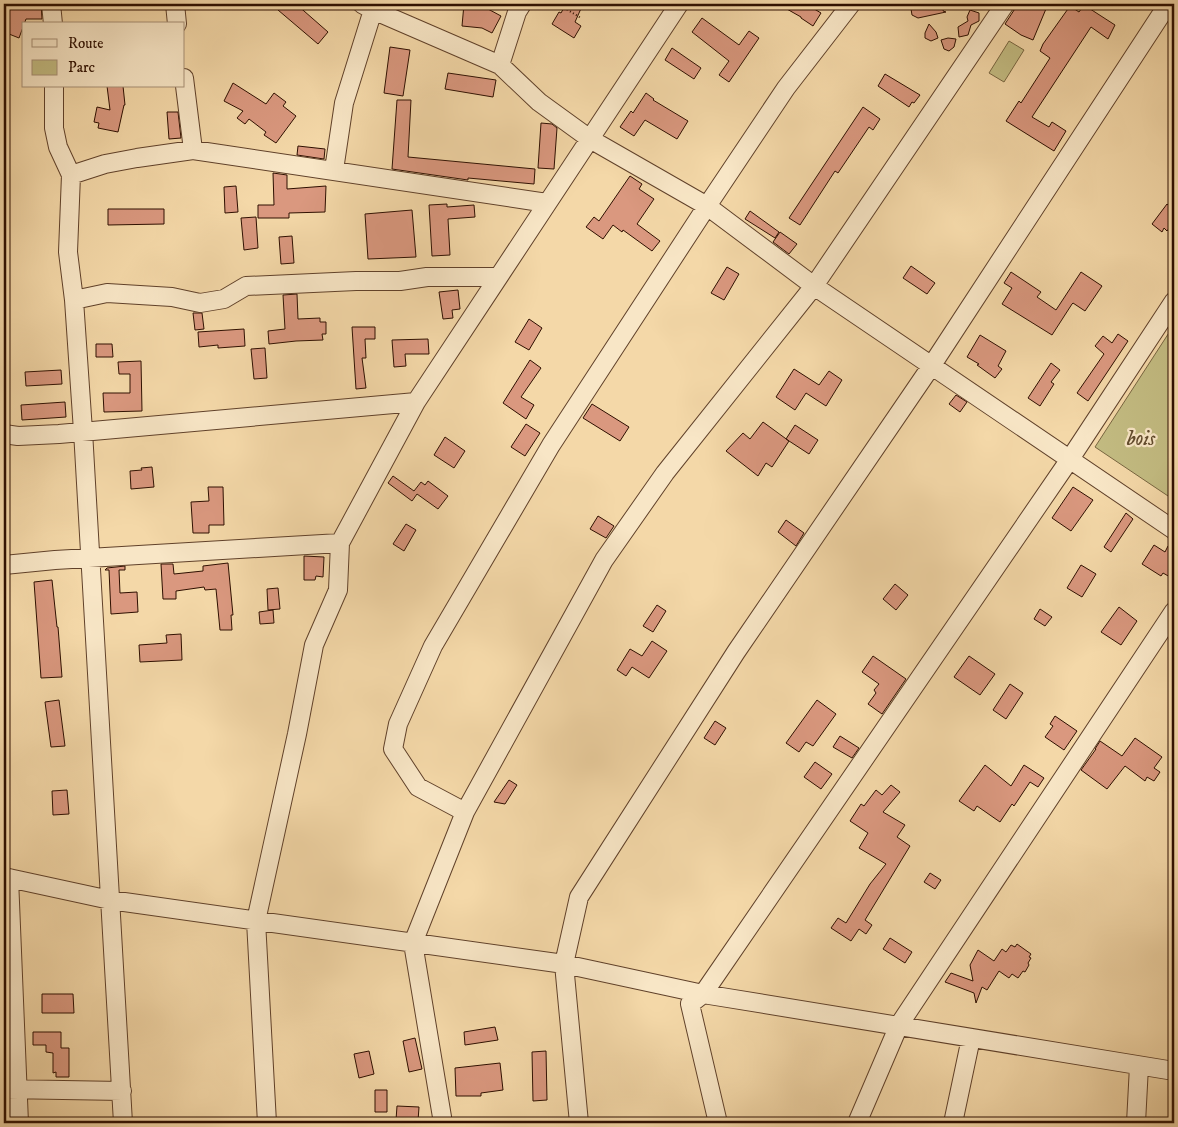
<svg xmlns="http://www.w3.org/2000/svg" width="1178" height="1127" viewBox="0 0 1178 1127" font-family="'IM FELL DW Pica',serif">
	<style>
		.green { fill: #c3bc82; stroke: #786641 }
		.building { fill: #da987f; stroke: #2e0f00 }
		.lines { fill: none; stroke-linecap: round; stroke-linejoin: round }
		.minor-casing { stroke: #60412a; stroke-width: 20 }
		.path { stroke: #2e0f00; stroke-width: 2; stroke-dasharray: 1 2.5; stroke-linecap: butt }
		.minor { stroke: #f8e6c6; stroke-width: 18 }
		.labels { text-anchor: middle; stroke-width: 4.5; stroke-linejoin: round; paint-order: stroke }
		.park-label { font-size: 21px; font-style: italic; fill: #624c2e; stroke: #f8e6c6 }
	</style>
	<rect width="100%" height="100%" fill="#f4d8a8"/>
	<filter id="stains"><feTurbulence type="fractalNoise" baseFrequency=".004" numOctaves="4"/><feColorMatrix values="0 0 0 0 .2 0 0 0 0 .09 0 0 0 0 .02 0 0 0 .5 -.17"/></filter>
	<radialGradient id="worn" r=".72"><stop offset=".6" stop-color="#630" stop-opacity="0"/><stop offset="1" stop-color="#630" stop-opacity=".3"/></radialGradient>
	<path class="green" d="M 1009,41 L 1024,50 L 1004,82 L 989,73 Z
		M 1174,325 L 1174,500 L 1095,447 Z"/>
	<path class="building" d="M 41,4 L 42,19 L 26,19 L 19,38 L 4,32 L 5,5 Z
		M 284,4 L 296,4 L 328,32 L 318,44 L 278,10 Z
		M 464,4 L 473,4 L 473,7 L 488,9 L 501,16 L 492,33 L 482,28 L 462,26 Z
		M 566,4 L 583,4 L 575,22 L 581,26 L 574,38 L 552,24 L 559,12 L 561,13 Z
		M 778,4 L 806,4 L 821,13 L 813,26 L 801,18 L 801,17 Z
		M 919,4 L 931,8 L 932,4 L 945,4 L 943,11 L 946,12 L 918,18 L 912,15 L 911,9 L 916,5 Z
		M 1018,4 L 1048,4 L 1033,40 L 1021,35 L 1005,24 Z
		M 1084,5 L 1115,25 L 1108,39 L 1091,27 L 1032,117 L 1049,127 L 1052,122 L 1066,131 L 1054,151 L 1006,121 L 1019,101 L 1021,103 L 1050,58 L 1040,51 L 1043,44 L 1070,6 L 1079,12 Z
		M 970,10 L 979,13 L 979,21 L 971,25 L 968,35 L 959,37 L 958,27 L 968,21 L 967,17 Z
		M 702,18 L 739,45 L 749,31 L 759,38 L 729,82 L 719,75 L 729,61 L 692,32 Z
		M 929,24 L 936,32 L 938,38 L 931,41 L 925,38 L 925,33 Z
		M 948,38 L 956,39 L 954,47 L 949,51 L 944,49 L 941,40 Z
		M 390,47 L 410,50 L 403,96 L 384,93 Z
		M 672,48 L 701,68 L 694,79 L 665,60 Z
		M 448,73 L 496,80 L 493,97 L 445,89 Z
		M 885,74 L 920,95 L 914,103 L 912,102 L 909,107 L 878,86 Z
		M 233,83 L 266,104 L 274,93 L 286,102 L 283,106 L 296,116 L 276,143 L 264,135 L 266,132 L 249,119 L 245,124 L 237,118 L 243,111 L 224,101 Z
		M 107,86 L 123,86 L 125,105 L 124,105 L 118,132 L 98,128 L 99,123 L 94,122 L 97,107 L 110,110 Z
		M 646,93 L 654,99 L 653,100 L 688,121 L 677,139 L 645,120 L 634,136 L 620,127 L 631,111 L 633,113 Z
		M 397,100 L 411,100 L 408,157 L 535,169 L 534,184 L 468,178 L 468,180 L 392,169 Z
		M 863,107 L 880,119 L 873,130 L 869,127 L 838,173 L 835,171 L 800,225 L 789,218 Z
		M 167,112 L 178,112 L 181,138 L 169,139 Z
		M 541,123 L 552,124 L 557,128 L 554,169 L 538,168 Z
		M 298,146 L 325,149 L 324,159 L 297,155 Z
		M 273,173 L 287,175 L 287,189 L 326,186 L 325,212 L 289,213 L 289,218 L 258,218 L 258,205 L 274,205 Z
		M 630,176 L 642,184 L 639,189 L 654,199 L 637,224 L 660,241 L 652,251 L 623,230 L 622,232 L 613,225 L 603,239 L 586,227 L 594,217 L 599,221 Z
		M 236,186 L 238,212 L 225,213 L 224,187 Z
		M 447,204 L 447,207 L 474,205 L 475,217 L 448,219 L 450,255 L 432,256 L 429,205 Z
		M 1167,204 L 1174,210 L 1174,215 L 1170,221 L 1173,223 L 1167,231 L 1164,228 L 1162,232 L 1152,224 Z
		M 108,209 L 164,209 L 164,224 L 108,225 Z
		M 412,210 L 416,257 L 368,259 L 365,214 Z
		M 750,211 L 779,232 L 775,238 L 745,219 Z
		M 256,217 L 258,248 L 244,250 L 241,218 Z
		M 780,232 L 797,244 L 789,254 L 773,242 Z
		M 292,236 L 294,263 L 281,264 L 279,237 Z
		M 911,266 L 935,283 L 927,294 L 903,278 Z
		M 727,267 L 739,274 L 724,300 L 711,293 Z
		M 1011,272 L 1041,292 L 1037,297 L 1056,310 L 1081,272 L 1102,286 L 1085,311 L 1073,303 L 1072,304 L 1052,335 L 1002,304 L 1012,288 L 1004,283 Z
		M 458,290 L 460,309 L 452,310 L 453,318 L 443,319 L 439,292 Z
		M 297,294 L 298,319 L 320,318 L 320,322 L 326,322 L 326,334 L 322,334 L 323,340 L 296,341 L 269,344 L 268,331 L 285,329 L 283,295 Z
		M 193,313 L 202,313 L 204,329 L 195,330 Z
		M 529,319 L 542,328 L 529,350 L 515,342 Z
		M 352,327 L 375,327 L 375,339 L 365,339 L 366,358 L 362,358 L 366,388 L 356,389 Z
		M 244,329 L 245,346 L 218,348 L 218,345 L 199,347 L 198,332 Z
		M 1118,334 L 1128,341 L 1088,401 L 1077,393 L 1104,354 L 1095,346 L 1103,336 L 1112,343 Z
		M 980,335 L 1006,351 L 998,366 L 1002,369 L 995,378 L 977,365 L 979,364 L 967,357 Z
		M 428,339 L 429,354 L 405,354 L 406,366 L 394,367 L 392,340 Z
		M 96,344 L 112,344 L 113,357 L 96,357 Z
		M 265,348 L 267,378 L 254,379 L 251,349 Z
		M 530,360 L 541,368 L 521,397 L 534,405 L 526,419 L 503,403 Z
		M 141,361 L 142,411 L 104,412 L 103,393 L 130,393 L 130,374 L 119,374 L 118,362 Z
		M 1051,363 L 1060,370 L 1051,382 L 1054,384 L 1040,406 L 1028,398 Z
		M 794,369 L 819,385 L 829,371 L 842,380 L 826,406 L 806,393 L 795,410 L 776,397 Z
		M 61,370 L 62,384 L 26,386 L 25,372 Z
		M 956,395 L 967,402 L 960,412 L 949,404 Z
		M 65,402 L 66,417 L 22,420 L 21,405 Z
		M 592,404 L 629,427 L 620,441 L 583,418 Z
		M 763,422 L 789,441 L 772,467 L 766,463 L 758,476 L 726,451 L 743,433 L 750,439 Z
		M 526,424 L 540,433 L 525,456 L 511,447 Z
		M 795,425 L 818,440 L 809,454 L 786,439 Z
		M 445,437 L 465,451 L 454,468 L 434,455 Z
		M 152,467 L 154,487 L 131,489 L 130,471 L 142,470 L 141,468 Z
		M 393,476 L 414,491 L 421,482 L 425,485 L 428,481 L 448,496 L 438,509 L 417,494 L 412,501 L 388,483 Z
		M 208,487 L 223,487 L 224,525 L 209,525 L 209,533 L 193,533 L 191,502 L 209,501 Z
		M 1073,487 L 1093,500 L 1071,531 L 1052,518 Z
		M 1126,513 L 1133,519 L 1111,552 L 1104,547 Z
		M 598,516 L 614,526 L 606,538 L 590,529 Z
		M 786,520 L 804,533 L 796,546 L 778,532 Z
		M 406,524 L 416,530 L 404,551 L 393,544 Z
		M 1154,545 L 1165,552 L 1168,546 L 1174,550 L 1174,569 L 1170,577 L 1163,573 L 1161,576 L 1142,564 Z
		M 304,556 L 324,557 L 323,577 L 316,576 L 315,580 L 304,580 Z
		M 228,563 L 233,615 L 231,615 L 232,630 L 220,630 L 216,589 L 205,590 L 204,587 L 176,591 L 176,599 L 163,599 L 161,564 L 173,564 L 174,574 L 203,571 L 203,566 Z
		M 1081,565 L 1096,574 L 1082,597 L 1067,588 Z
		M 125,566 L 125,570 L 119,570 L 120,593 L 137,592 L 138,612 L 111,614 L 109,570 L 105,570 L 107,568 Z
		M 52,580 L 57,627 L 58,627 L 62,677 L 41,678 L 34,582 Z
		M 895,584 L 908,595 L 896,610 L 883,599 Z
		M 278,588 L 280,609 L 268,610 L 267,589 Z
		M 657,605 L 666,611 L 653,632 L 643,626 Z
		M 1119,607 L 1137,621 L 1121,645 L 1101,632 Z
		M 1040,609 L 1052,617 L 1045,626 L 1034,619 Z
		M 273,610 L 274,623 L 260,624 L 259,612 Z
		M 181,634 L 182,660 L 140,662 L 139,645 L 167,643 L 166,635 Z
		M 652,641 L 667,651 L 649,678 L 632,667 L 626,676 L 617,670 L 630,649 L 642,656 Z
		M 873,656 L 906,679 L 882,714 L 868,704 L 876,693 L 874,690 L 879,684 L 862,672 Z
		M 969,656 L 995,674 L 980,695 L 954,677 Z
		M 1010,684 L 1023,693 L 1006,719 L 993,710 Z
		M 59,700 L 65,746 L 51,747 L 45,702 Z
		M 817,700 L 836,714 L 813,746 L 806,742 L 799,752 L 786,743 Z
		M 1055,716 L 1077,731 L 1064,750 L 1045,737 L 1053,726 L 1050,724 Z
		M 715,721 L 726,728 L 715,745 L 704,738 Z
		M 840,736 L 859,748 L 852,758 L 833,747 Z
		M 1135,738 L 1162,757 L 1154,768 L 1160,772 L 1154,781 L 1147,777 L 1145,781 L 1125,766 L 1107,789 L 1081,770 L 1096,749 L 1095,749 L 1100,741 L 1122,756 Z
		M 815,762 L 832,774 L 821,789 L 804,777 Z
		M 985,765 L 1011,786 L 1024,765 L 1044,778 L 1038,787 L 1030,782 L 1014,806 L 1012,804 L 1000,822 L 977,806 L 974,811 L 959,801 Z
		M 509,780 L 517,785 L 505,804 L 494,802 Z
		M 891,785 L 900,792 L 883,812 L 905,825 L 897,837 L 910,846 L 865,920 L 872,925 L 866,934 L 859,929 L 851,941 L 831,928 L 838,918 L 846,923 L 870,884 L 886,864 L 859,848 L 868,833 L 850,821 L 861,804 L 864,806 L 876,790 L 882,795 Z
		M 67,790 L 69,814 L 53,815 L 52,791 Z
		M 930,873 L 941,880 L 935,889 L 924,882 Z
		M 890,938 L 912,952 L 905,963 L 883,949 Z
		M 1017,944 L 1031,954 L 1029,957 L 1031,958 L 1028,963 L 1029,965 L 1025,972 L 1023,971 L 1018,978 L 1012,974 L 1009,978 L 999,971 L 987,990 L 982,987 L 976,1003 L 974,993 L 945,982 L 951,973 L 973,981 L 970,965 L 978,950 L 994,961 L 1002,949 L 1006,952 L 1011,945 L 1015,947 Z
		M 42,994 L 73,994 L 74,1013 L 42,1013 Z
		M 495,1027 L 498,1040 L 465,1045 L 464,1032 Z
		M 33,1032 L 61,1032 L 61,1048 L 69,1048 L 69,1077 L 56,1077 L 56,1072 L 53,1073 L 53,1053 L 46,1052 L 46,1045 L 33,1045 Z
		M 415,1038 L 422,1069 L 409,1072 L 403,1041 Z
		M 369,1051 L 374,1074 L 359,1078 L 354,1054 Z
		M 546,1051 L 547,1100 L 533,1101 L 532,1052 Z
		M 500,1063 L 503,1090 L 481,1093 L 481,1096 L 456,1096 L 455,1068 Z
		M 375,1090 L 387,1090 L 387,1112 L 375,1112 Z
		M 397,1106 L 419,1107 L 418,1121 L 415,1121 L 415,1123 L 402,1123 L 403,1120 L 396,1120 Z"/>
	<g class="lines">
		<g class="minor-casing">
			<path id="minor" d="M 51,4 L 53,24
				M 175,4 L 177,24
				M 362,4 L 373,10 L 500,65 L 539,102 L 590,139 L 707,206 L 814,286 L 1174,530
				M 500,65 L 517,12 L 522,4
				M 184,78 L 193,150
				M 54,86 L 54,128 L 58,147 L 71,175 L 68,252 L 74,300 L 83,431 L 123,1123
				M 334,170 L 344,103 L 373,10 L 377,4
				M 71,175 L 105,164 L 137,158 L 193,150 L 547,203
				M 74,300 L 107,293 L 172,297 L 200,303 L 224,299 L 246,286 L 356,281 L 400,281 L 427,277 L 498,277
				M 4,434 L 18,436 L 59,434 L 416,402 L 679,4
				M 4,565 L 55,560 L 340,543
				M 465,812 L 418,787 L 393,749 L 398,724 L 433,646 L 551,445 L 707,206 L 786,88 L 851,4
				M 4,877 L 110,900 L 564,964 L 703,994 L 1174,1071
				M 9,878 L 19,1123
				M 4,1089 L 122,1091
				M 267,1123 L 256,921 L 297,734 L 314,645 L 338,590 L 340,543 L 416,402
				M 443,1123 L 413,943 L 465,812 L 604,560 L 665,473 L 814,286 L 1005,4
				M 579,1123 L 564,964 L 579,897 L 736,652 L 932,365 L 1168,4
				M 718,1123 L 690,1004 L 703,994 L 1070,459 L 1174,301
				M 857,1123 L 899,1025 L 1174,611
				M 953,1123 L 971,1038
				M 1136,1123 L 1139,1066"/>
		</g>
		<path class="path" d="M 558,4 L 581,18"/>
		<use href="#minor" class="minor"/>
	</g>
	<g class="labels">
		<g class="park-label">
			<text x="1141" y="445">bois</text>
		</g>
	</g>
	<rect width="1178" height="1127" fill="none" stroke="#f4d8a8" stroke-width="20"/>
	<rect x="5" y="5" width="1168" height="1117" fill="none" stroke="#2e0f00" stroke-width="2.5"/>
	<rect x="10" y="10" width="1158" height="1107" fill="none" stroke="#2e0f00"/>
	<rect x="22" y="22" width="162" height="65" fill="#f8e6c6" stroke="#a79077"/>
	<rect x="32" y="39" width="25" height="8" fill="#f8e6c6" stroke="#a79077"/>
	<text x="68" y="48" font-size="15" fill="#2e0f00">Route</text>
	<rect x="32" y="60" width="25" height="15" fill="#c3bc82" stroke="#a79077"/>
	<text x="68" y="72" font-size="15" fill="#2e0f00">Parc</text>
	<rect width="100%" height="100%" filter="url(#stains)"/>
	<rect width="100%" height="100%" fill="url(#worn)"/>
</svg>
